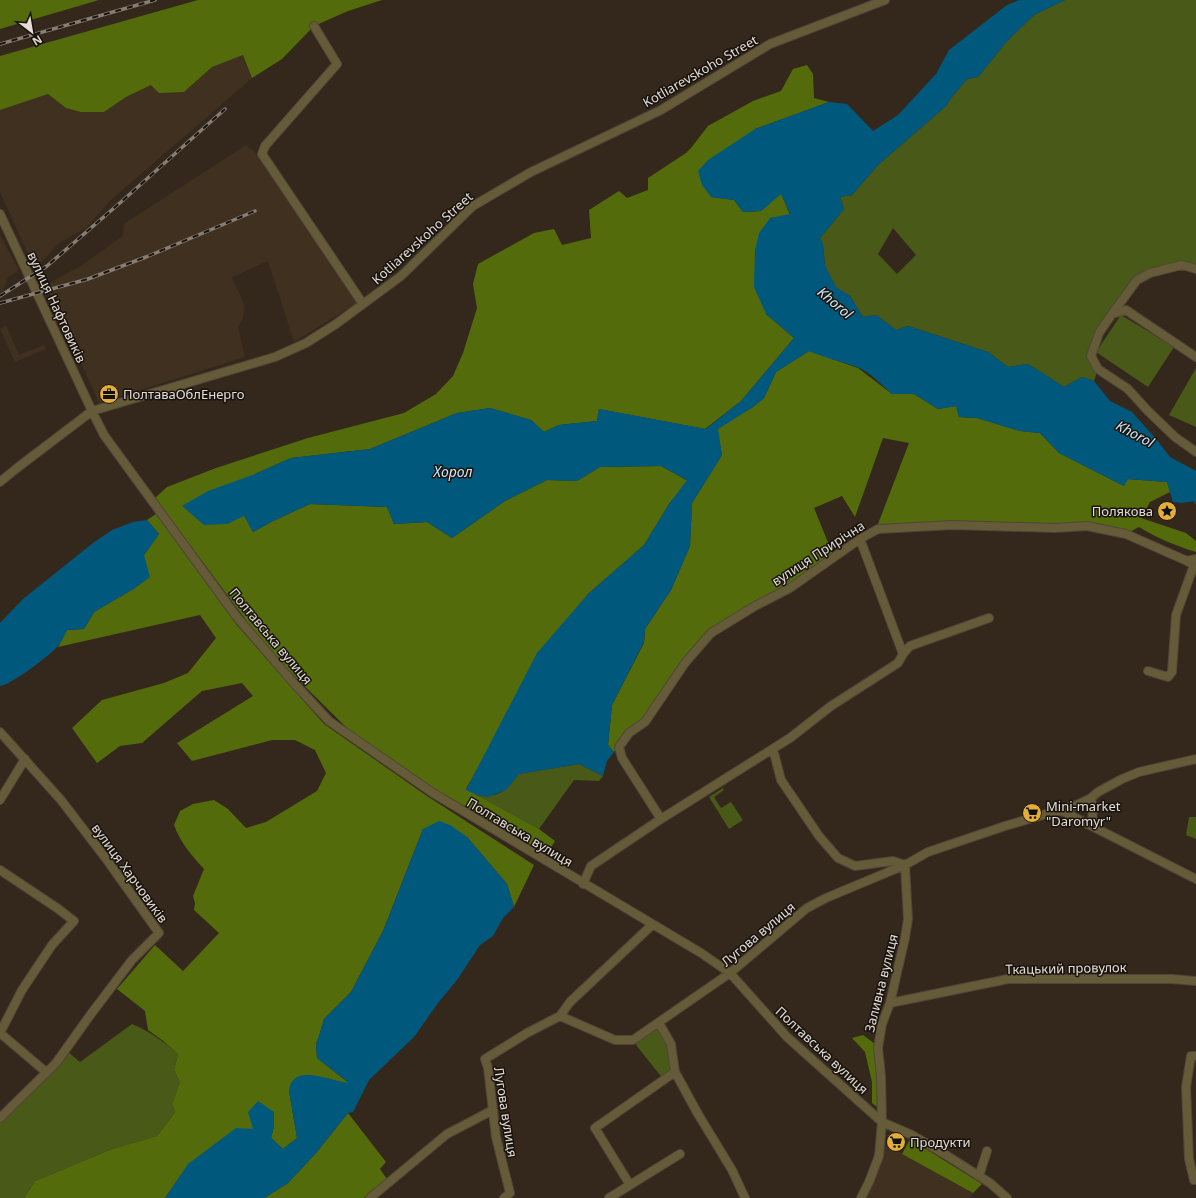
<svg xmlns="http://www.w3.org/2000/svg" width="1196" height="1198" viewBox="0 0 1196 1198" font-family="'Noto Sans',sans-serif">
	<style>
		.built { fill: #40301f }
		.green { fill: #485918; fill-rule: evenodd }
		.forest { fill: #546b0b }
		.water { fill: #00597d }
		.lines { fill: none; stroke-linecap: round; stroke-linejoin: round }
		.minor-casing { stroke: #50453a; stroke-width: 10 }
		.minor { stroke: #655b38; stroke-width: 8 }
		.rail-casing { stroke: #877d73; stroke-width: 3.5 }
		.rail { stroke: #18120d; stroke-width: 2; stroke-dasharray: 6; stroke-linecap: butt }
		.labels { text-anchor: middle; stroke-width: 3; stroke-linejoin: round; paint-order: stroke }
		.street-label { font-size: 13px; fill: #e5ddd6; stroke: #18120d }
		.poi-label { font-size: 13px; fill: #e5ddd6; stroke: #18120d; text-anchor: start }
		.water-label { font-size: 14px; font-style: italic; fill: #d1e7f4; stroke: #18120d }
	</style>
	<rect width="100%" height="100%" fill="#34281c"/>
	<path class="built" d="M 243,55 L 252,78 L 112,199 L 86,228 L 59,243 L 35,269 L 0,192 L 0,110 L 48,94 L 66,108 L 104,112 L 126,97 L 151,85 L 184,92 L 212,67 Z
		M 246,145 L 258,155 L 357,303 L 294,342 L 268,261 L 232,277 L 244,304 L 243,318 L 238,327 L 245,357 L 99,403 L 46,285 L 79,267 L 123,236 L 124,224 Z
		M 0,235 L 19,270 L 8,277 L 3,291 L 0,293 Z
		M 6,325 L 19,355 L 44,345 L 46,349 L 15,362 L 0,329 Z
		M 880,1141 L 973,1193 L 970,1198 L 861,1198 Z"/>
	<path class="green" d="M 1065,0 L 1196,0 L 1196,269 L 1182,265 L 1137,280 L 1112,314 L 1091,356 L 1097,372 L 1094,381 L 1082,377 L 1064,387 L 1028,364 L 1008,367 L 988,352 L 908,326 L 896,330 L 876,315 L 863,317 L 850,296 L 836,288 L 825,266 L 823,245 L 820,238 L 844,209 L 840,197 L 852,195 L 878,165 L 946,106 L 951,98 L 967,79 L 978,77 L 1007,41 L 1034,15 ZM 893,228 L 916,255 L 897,274 L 878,254 Z
		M 1121,315 L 1174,347 L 1148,387 L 1096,352 Z
		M 1196,368 L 1196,427 L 1169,415 Z
		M 579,764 L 603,776 L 599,781 L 574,780 L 539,829 L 477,795 C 500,798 506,791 518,774 Z
		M 723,788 L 724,790 L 714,797 L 721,808 L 731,802 L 743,820 L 729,829 L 709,797 Z
		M 1189,817 L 1196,817 L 1196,839 L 1186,835 Z
		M 132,1024 C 151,1032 163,1041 178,1054 L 174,1070 L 180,1082 L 172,1104 L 175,1112 L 157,1136 L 112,1149 L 35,1181 L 24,1198 L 0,1198 L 0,1118 L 68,1052 L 80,1062 Z
		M 661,1027 L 675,1072 L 664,1080 L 636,1045 L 639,1040 Z"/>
	<path class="forest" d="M 0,0 L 99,0 L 0,29 Z
		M 198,0 L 382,0 L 348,11 L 314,26 L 282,59 L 252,78 L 243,55 L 212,67 L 184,92 L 159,93 L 151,85 L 126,97 L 104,112 L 81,112 L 66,108 L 48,94 L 0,110 L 0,56 Z
		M 807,65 L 813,74 L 814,98 L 829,102 L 755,129 L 711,197 L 734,200 L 743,212 L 761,211 L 781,193 L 790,215 L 766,314 L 794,338 L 741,401 L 705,429 L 599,409 L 597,421 L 559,425 L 544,432 L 531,420 L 490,408 L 457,413 L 370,449 L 291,458 L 255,474 L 227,524 L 244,515 L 253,532 L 273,521 L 310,504 L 387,507 L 394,524 L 427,522 L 452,538 L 505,501 L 547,480 L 577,481 L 600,467 L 661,466 L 688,481 L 669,504 L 644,545 L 588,594 L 490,746 L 466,789 L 539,829 L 555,841 L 547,854 L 423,782 L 351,732 L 269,651 L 155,498 L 167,487 L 216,468 L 308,438 L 404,413 L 436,394 L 453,376 L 463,353 L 477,308 L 473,284 L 478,264 L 534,233 L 554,229 L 562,245 L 591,238 L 589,210 L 619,191 L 627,198 L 648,190 L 648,178 L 686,153 L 691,148 L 708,126 L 753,101 L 781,91 L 793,69 Z
		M 809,351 L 858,368 L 892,394 L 914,394 L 938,409 L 956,406 L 959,417 L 977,418 L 1020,431 L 1040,433 L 1059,453 L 1124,486 L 1127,479 L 1167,482 L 1170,492 L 1150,502 L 1141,518 L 1186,533 L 1196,541 L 1196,552 C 1176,546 1157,538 1139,527 L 1126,534 L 1087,526 L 878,529 L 878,524 L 909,443 L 883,438 L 855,517 L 842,496 L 814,508 L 834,557 L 711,633 L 645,722 L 614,752 L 608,745 L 612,705 L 644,643 L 645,629 L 671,590 L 690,546 L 692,503 L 722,455 L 717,429 L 753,407 L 764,398 L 776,372 Z
		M 156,514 L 236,624 L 324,724 L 427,796 L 534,865 L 514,907 L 507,884 L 467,837 L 423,829 L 383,931 L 351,992 L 324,1019 L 320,1033 L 316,1044 L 317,1058 L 350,1084 L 343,1083 L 289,1091 L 297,1138 L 283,1149 L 271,1138 L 274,1126 L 253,1129 L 189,1164 L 165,1198 L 24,1198 L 35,1181 L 112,1149 L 157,1136 L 175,1112 L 172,1104 L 180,1082 L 174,1070 L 178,1054 L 162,1040 L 148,1030 L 145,1011 L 117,989 L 155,945 L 183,971 L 219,933 L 194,910 L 195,903 L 193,896 L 204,869 C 192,856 180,842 174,825 L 180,811 L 193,804 L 214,800 L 228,809 L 246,828 L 266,822 L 317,791 L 326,773 L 315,750 L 295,740 L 272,740 L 192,761 L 177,743 L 253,696 L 242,683 L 202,691 L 142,743 L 120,746 L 97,763 L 72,728 L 102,700 L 164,683 L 188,673 L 216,638 L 200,615 L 58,647 L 67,630 L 84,629 L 94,612 L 135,588 L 144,555 L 159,534 L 147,520 Z
		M 863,1035 L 875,1044 L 878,1077 L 877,1107 L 872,1103 L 872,1082 L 865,1052 L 852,1038 Z
		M 348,1113 L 386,1162 L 380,1169 L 387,1179 L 364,1198 L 266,1198 L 266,1197 L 288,1183 L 316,1153 Z
		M 910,1139 L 982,1184 L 973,1193 L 902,1154 Z"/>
	<path class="water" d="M 1019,0 L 1065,0 L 1034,15 L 1007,41 L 978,77 L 967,79 L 951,98 L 946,106 L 878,165 L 852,195 L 840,197 L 844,209 L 820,238 L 823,245 L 825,266 L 836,287 L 850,296 L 863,317 L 876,315 L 896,330 L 908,326 L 988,352 L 1008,367 L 1028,364 L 1064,387 L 1082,377 L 1094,381 L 1110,401 L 1132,412 L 1157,440 L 1170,457 L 1196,471 L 1196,505 L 1194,501 L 1182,503 L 1173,502 L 1167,482 L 1128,479 L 1124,486 L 1059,453 L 1040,433 L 1020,431 L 977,418 L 959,417 L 956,406 L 938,409 L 914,394 L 892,394 C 882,385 870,372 857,367 C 841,361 824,358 809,351 L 776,372 L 764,398 L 753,407 L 718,429 L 722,455 L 692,503 L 690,546 L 671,590 L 645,629 L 644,642 L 612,705 L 608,745 L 614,752 L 607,761 L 603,776 L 579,764 L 519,774 L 506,790 L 488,797 L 477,795 L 466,790 L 537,653 L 588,594 L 644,545 L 669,504 L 687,480 L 661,466 L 600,467 L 577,481 L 547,480 L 505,501 L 452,538 L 427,522 L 394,524 L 387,507 L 310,504 L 273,521 L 253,532 L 244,516 L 227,524 L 204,525 L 182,506 L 208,491 L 255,474 L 291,458 L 370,449 L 457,413 L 490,408 L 531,420 L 544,432 L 559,425 L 597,421 L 599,409 L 706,429 L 741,401 L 794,338 L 766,314 L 754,287 L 755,250 L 759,233 L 770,218 L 790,214 L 781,194 L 761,211 L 743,212 L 734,200 L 711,197 L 702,185 L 698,171 L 708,160 L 755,129 L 829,102 L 847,104 L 873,131 L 898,115 L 936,74 L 949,50 L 1007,5 Z
		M 147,520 L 159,534 L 144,555 L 150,577 L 135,588 L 94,612 L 84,629 L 67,630 C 64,636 61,643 57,647 C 49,656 11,685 0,686 L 0,623 L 23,599 L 93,543 L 112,530 L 133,522 Z
		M 439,821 L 450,825 L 467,837 L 507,884 L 514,907 L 503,918 L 493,936 L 480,945 L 457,980 L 438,1003 L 414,1037 L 369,1080 L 353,1112 L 348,1113 L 316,1153 L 288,1183 L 266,1197 L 266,1198 L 165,1198 L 188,1164 L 236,1128 L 253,1129 L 248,1112 L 258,1101 L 274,1112 L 274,1126 L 271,1138 L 283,1149 L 297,1138 L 289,1091 C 292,1062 330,1081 349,1083 L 317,1058 L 316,1044 L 320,1033 L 324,1019 L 351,992 L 383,931 L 423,829 Z"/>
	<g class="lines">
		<g class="minor-casing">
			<path id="minor" d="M 314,26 L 337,64 L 265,146 L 262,154 L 363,304
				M 0,214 L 92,411 L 104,435 L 236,616 L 291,680 L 329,721 L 433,793 L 701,953 L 730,973 L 787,1037 L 882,1122 L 912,1135 L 946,1155 L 990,1183 L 1007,1198
				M 1112,314 L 1137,280 L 1150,273 L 1182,265 L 1196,269
				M 1196,357 L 1126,310 L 1112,314 L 1099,333 L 1091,356 L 1098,369 L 1128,389 L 1147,410 L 1175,437 L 1196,452
				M 0,482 L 17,468 L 92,411 L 275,357 L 306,343 L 336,324 L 401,276 L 473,206 L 531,172 L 661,110 L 770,44 L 885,0
				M 903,654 L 910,646 L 989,618
				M 1148,671 L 1168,677 L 1172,672 L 1176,615 L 1194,565 L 1187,561
				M 0,732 L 61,800 L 107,860 L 159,933 L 132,960 L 91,1014 L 56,1063 L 0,1118
				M 773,749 L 781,780 L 819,836 L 838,858 L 855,866 L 893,861 L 905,865 L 908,919 L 905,938 L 890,1003 L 882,1024 L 878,1048 L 881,1076 L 882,1122 L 879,1156 L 869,1182 L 861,1198
				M 0,800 L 25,759
				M 1060,810 L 1196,879
				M 661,819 L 622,758 L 619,747 L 629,733 L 645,722 L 685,663 L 711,633 L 755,606 L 790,588 L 860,539 L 878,529 L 953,525 L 1055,528 L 1087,526 L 1126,534 L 1187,561 L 1196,559
				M 1091,825 C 1094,816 1093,808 1091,798
				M 0,870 L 57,908 L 74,921 L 52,945 L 22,990 L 0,1033
				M 583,884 L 591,866 L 661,819 L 790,738 L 831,706 L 898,663 L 903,654 L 860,539
				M 890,1003 L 1008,979 L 1172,979 L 1196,981
				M 560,1016 L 615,1040 L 633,1040 L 730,973 L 807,908 L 826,898 L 905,865 L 928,852 L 1005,826 L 1077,805 L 1091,798 L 1098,792 L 1122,779 L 1139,772 L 1196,759
				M 659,1023 L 671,1044 L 675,1072 L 698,1114 L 732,1170 L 745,1198
				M 0,1033 L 46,1072
				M 1196,1056 L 1191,1056 L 1186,1087 L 1189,1159 L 1194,1180 L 1196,1180
				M 979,1176 L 987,1151
				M 630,1185 L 595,1128 L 675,1072
				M 370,1198 L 447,1134 L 493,1110
				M 504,1198 L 510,1193 L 496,1137 L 488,1068 L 485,1059 L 527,1033 L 560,1016 L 570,1002 L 652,925
				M 609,1198 L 680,1154"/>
		</g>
		<use href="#minor" class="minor"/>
		<g class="rail-casing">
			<path id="rail" d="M 0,44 L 155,0
				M 0,296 L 47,266 L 121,202 L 225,109
				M 0,303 L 88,279 L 146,257 L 255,211"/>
		</g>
		<use href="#rail" class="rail"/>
	</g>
	<defs>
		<g id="office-disc" transform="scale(1)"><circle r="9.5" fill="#e3ae35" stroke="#18120d"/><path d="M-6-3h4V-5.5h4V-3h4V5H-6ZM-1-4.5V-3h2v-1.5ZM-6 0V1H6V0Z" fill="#111"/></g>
		<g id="sight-disc" transform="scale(1)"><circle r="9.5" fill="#e3ae35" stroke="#18120d"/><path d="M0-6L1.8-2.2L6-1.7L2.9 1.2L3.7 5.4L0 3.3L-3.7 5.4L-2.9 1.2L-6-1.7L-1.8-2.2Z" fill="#111"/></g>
		<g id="supermarket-disc" transform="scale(1)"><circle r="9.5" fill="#e3ae35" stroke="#18120d"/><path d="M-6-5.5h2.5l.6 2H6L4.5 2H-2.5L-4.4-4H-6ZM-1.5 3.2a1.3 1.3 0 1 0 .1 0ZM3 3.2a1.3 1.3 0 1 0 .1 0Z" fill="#111"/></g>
	</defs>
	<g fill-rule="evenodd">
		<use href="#office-disc" x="109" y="394"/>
		<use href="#sight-disc" x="1167" y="511"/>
		<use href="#supermarket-disc" x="1032" y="813"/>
		<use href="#supermarket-disc" x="896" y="1142"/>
	</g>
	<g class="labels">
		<g class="street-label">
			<text transform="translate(700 71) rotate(-30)" y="5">Kotliarevskoho Street</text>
			<text transform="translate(422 238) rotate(-42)" y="5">Kotliarevskoho Street</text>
			<text transform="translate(57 307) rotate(65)" y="5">вулиця Нафтовиків</text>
			<text transform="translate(818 553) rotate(-33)" y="5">вулиця Прирічна</text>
			<text transform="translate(271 636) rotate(50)" y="5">Полтавська вулиця</text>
			<text transform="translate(520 832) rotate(31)" y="5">Полтавська вулиця</text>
			<text transform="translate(130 873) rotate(54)" y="5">вулиця Харчовиків</text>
			<text transform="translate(758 934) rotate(-40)" y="5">Лугова вулиця</text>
			<text transform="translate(1066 968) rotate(-1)" y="5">Ткацький провулок</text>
			<text transform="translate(881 983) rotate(-76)" y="5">Заливна вулиця</text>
			<text transform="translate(822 1050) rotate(43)" y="5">Полтавська вулиця</text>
			<text transform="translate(506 1112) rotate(81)" y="5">Лугова вулиця</text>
		</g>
		<g class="poi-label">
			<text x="123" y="399">ПолтаваОблЕнерго</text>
			<text x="1153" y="516" text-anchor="end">Полякова</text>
			<text x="1046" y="811">Mini-market<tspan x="1046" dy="15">"Daromyr"</tspan></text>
			<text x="910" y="1147">Продукти</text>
		</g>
		<g class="water-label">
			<text transform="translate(835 303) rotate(40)" y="5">Khorol</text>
			<text transform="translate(1135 434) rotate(28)" y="5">Khorol</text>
			<text x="453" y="477">Хорол</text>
		</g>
	</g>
	<g transform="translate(32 32) rotate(149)" stroke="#18120d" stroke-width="3" paint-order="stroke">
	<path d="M0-3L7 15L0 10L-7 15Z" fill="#e5ddd6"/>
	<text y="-6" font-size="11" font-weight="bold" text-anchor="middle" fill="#e5ddd6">N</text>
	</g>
</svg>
